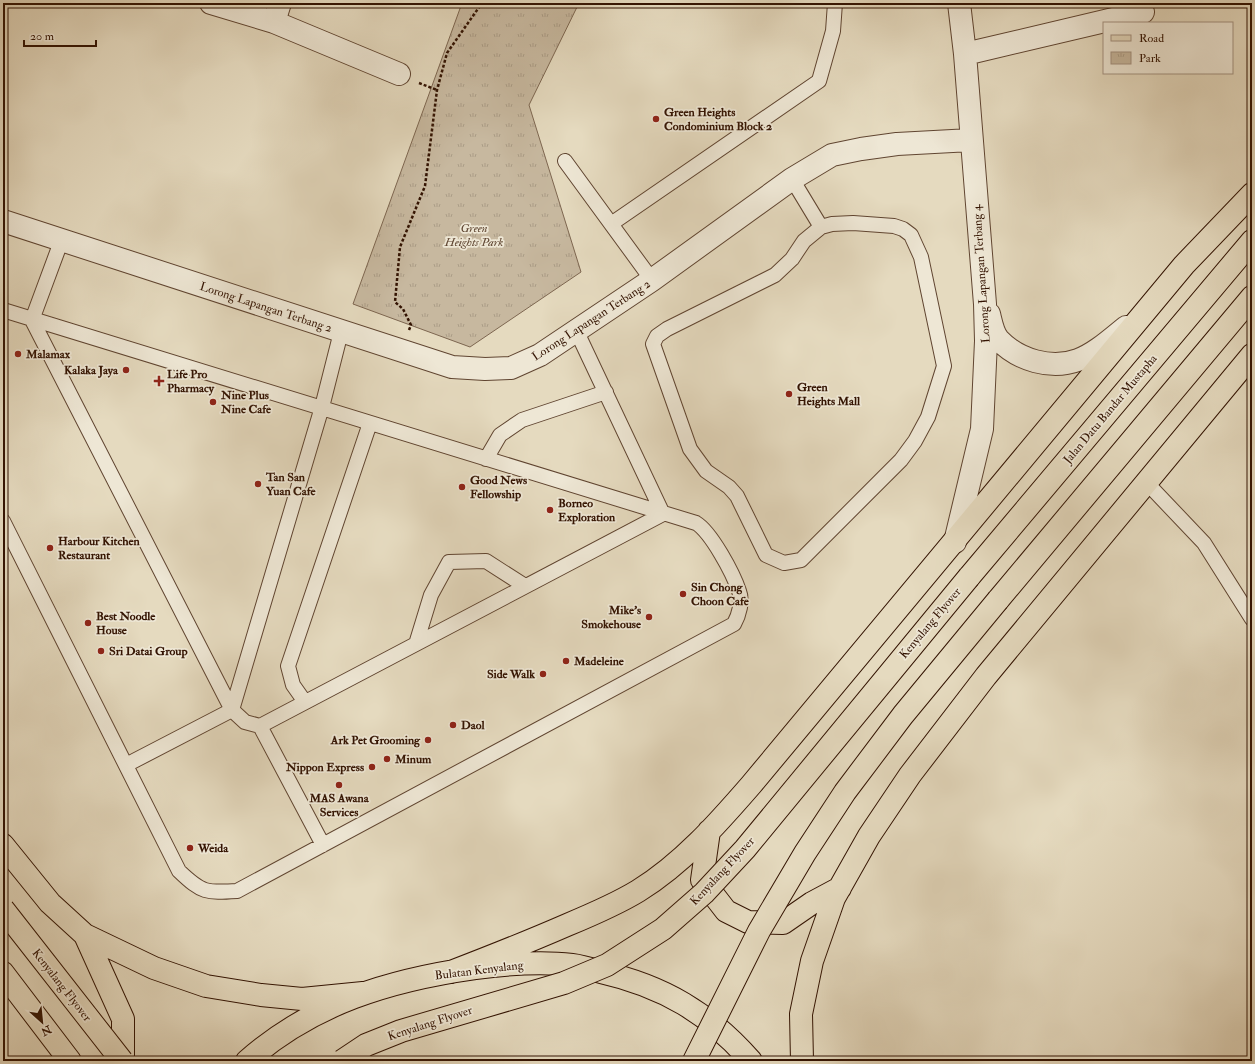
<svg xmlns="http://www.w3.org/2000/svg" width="1255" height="1064" viewBox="0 0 1255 1064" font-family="'IM FELL Double Pica',serif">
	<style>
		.park { fill: url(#park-tufts); stroke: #7d6650 }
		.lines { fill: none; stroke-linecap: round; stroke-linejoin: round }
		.lane-casing { stroke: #604531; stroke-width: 16 }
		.street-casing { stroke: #604531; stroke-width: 24 }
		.primary-casing { stroke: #331302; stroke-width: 24 }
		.highway-casing { stroke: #331302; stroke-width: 24 }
		.path { stroke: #331302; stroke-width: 2.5; stroke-dasharray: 3 2; stroke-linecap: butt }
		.lane { stroke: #eee7d5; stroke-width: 14 }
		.street { stroke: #eee7d5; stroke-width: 22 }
		.primary { stroke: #e5dabf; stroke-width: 22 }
		.highway { stroke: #e5dabf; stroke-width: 22 }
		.highway-bridge-casing { stroke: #331302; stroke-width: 24; stroke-linecap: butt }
		.highway-bridge { stroke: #e5dabf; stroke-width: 22 }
		.poi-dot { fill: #8f2418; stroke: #eee7d5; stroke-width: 1.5 }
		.labels { text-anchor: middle; stroke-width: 3.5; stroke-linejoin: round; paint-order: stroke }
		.poi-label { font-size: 12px; font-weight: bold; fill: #331302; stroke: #eee7d5; text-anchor: start }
		.park-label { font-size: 12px; font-style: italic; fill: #5f4531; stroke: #eee7d5 }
		.street-label { font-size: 12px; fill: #331302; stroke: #eee7d5 }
	</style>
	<defs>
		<pattern id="park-tufts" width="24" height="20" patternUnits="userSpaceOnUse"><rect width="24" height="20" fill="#c7b89f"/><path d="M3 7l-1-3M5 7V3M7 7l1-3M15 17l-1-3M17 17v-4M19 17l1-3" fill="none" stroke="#ab9d87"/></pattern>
	</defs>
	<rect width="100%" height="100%" fill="#e5dabf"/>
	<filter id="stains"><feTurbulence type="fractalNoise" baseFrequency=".005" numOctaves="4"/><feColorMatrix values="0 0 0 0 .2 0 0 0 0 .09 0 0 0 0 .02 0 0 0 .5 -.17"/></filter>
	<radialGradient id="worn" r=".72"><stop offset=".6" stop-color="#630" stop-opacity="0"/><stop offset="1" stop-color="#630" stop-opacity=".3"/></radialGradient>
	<path class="park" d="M 462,3 L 579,3 L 529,105 L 581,272 L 470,347 L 353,304 Z"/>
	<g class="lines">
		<g class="lane-casing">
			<path id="lane" d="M 565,161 L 652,280
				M 792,179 L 821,227
				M 853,223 L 894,226 L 903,229 L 911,235 L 921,257 L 944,366 L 928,417 L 915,441 L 901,460 L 801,560 L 784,563 L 766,555 L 737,496 L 729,487 L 706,471 L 690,449 L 653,344 L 657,336 L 667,329 L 775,275 L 792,259 L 804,241 L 821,227 L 832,224 Z
				M 611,224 L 819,81 L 833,31 L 835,3
				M 62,239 L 32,320 L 232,710 L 245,722 L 260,726 L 323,845
				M 3,310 L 696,523 C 711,532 733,573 739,591 C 743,601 739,615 734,624 L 237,891 C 206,893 202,893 179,871 L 3,521
				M 486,459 L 500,435 L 522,420 L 606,392
				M 1146,482 L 1204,543 L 1252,619
				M 416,644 L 431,595 L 449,562 L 486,561 L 525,586
				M 305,702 L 293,685 L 288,666 L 370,423
				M 260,726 L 663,514 L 576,330
				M 126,765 L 232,710 L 322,407 L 341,332"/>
		</g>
		<g class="street-casing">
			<path id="street" d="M 211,3 L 274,22 L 399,74
				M 274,22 L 280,3
				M 965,54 L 1143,12
				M 3,221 L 452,367 L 485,369 L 511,368 L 540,355 L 652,280 L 792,179 L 832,155 L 861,149 L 897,144 L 971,140
				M 989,314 C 991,322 993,334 999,340 C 1018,360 1051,370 1078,360 C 1096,353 1111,339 1126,327
				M 955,542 L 982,429 L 986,341 L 985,304 L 965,54 L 959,3"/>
		</g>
		<g class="primary-casing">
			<path id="primary" d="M 709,831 L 702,880 L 726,911 L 748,922 L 783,923 L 812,903 L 840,888
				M 451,972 C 490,957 528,942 567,925 C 591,915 615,905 638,891 C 682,864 718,823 751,785 L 1184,265 L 1252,194
				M 247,1061 C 313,1003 390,980 475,968 C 506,964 540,961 572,965 C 581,966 591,969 601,972 C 663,986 709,1013 751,1061
				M 802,1061 L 801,1014 L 812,961 L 834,898 L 869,836 L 910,775 L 986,676 L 1252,355"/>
		</g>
		<g class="highway-casing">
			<path id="highway" d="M 969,577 L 1252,241
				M 998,600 L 1252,297
				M 3,845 L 50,903 L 85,935 L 154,968 L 206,986 L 261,995 L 302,999 L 363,993
				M 85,935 L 123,1019 L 123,1055 L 118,1061
				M 3,973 L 70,1061"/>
		</g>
		<path class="path" d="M 419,83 L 437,90
			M 409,330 L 411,325 L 403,309 L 395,302 L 400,247 L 425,186 L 437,90 L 447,53 L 482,3"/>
		<use href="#lane" class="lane"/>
		<use href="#street" class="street"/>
		<use href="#primary" class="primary"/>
		<use href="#highway" class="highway"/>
		<g class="highway-bridge-casing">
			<path id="highway-bridge" d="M 3,909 L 122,1061
				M 342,1061 L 366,1045 L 401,1031 L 564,983 L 607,965 L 663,929 L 704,893 L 745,849 L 969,577
				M 694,1061 L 759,931 L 805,853 L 845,792 L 903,715 L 998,600"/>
		</g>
		<use href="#highway-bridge" class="highway-bridge"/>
	</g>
	<g class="poi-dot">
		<circle cx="656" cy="119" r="4"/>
		<circle cx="18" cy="354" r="4"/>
		<circle cx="126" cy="370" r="4"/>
		<path d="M157 375h4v4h4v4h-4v4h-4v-4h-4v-4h4z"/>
		<circle cx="789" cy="394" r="4"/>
		<circle cx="213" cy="402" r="4"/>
		<circle cx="258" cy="484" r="4"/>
		<circle cx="462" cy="487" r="4"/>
		<circle cx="550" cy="510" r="4"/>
		<circle cx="50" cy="548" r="4"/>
		<circle cx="683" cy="594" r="4"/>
		<circle cx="649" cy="617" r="4"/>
		<circle cx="88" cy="623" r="4"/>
		<circle cx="101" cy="651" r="4"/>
		<circle cx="566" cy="661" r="4"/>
		<circle cx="543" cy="674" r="4"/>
		<circle cx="453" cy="725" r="4"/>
		<circle cx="428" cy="740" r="4"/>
		<circle cx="387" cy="759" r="4"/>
		<circle cx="372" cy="767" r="4"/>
		<circle cx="339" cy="785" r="4"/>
		<circle cx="190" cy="848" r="4"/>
	</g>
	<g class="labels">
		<g class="poi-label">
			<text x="664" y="116">Green Heights<tspan x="664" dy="14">Condominium Block 2</tspan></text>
			<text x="26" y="358">Malamax</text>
			<text x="118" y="374" text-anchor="end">Kalaka Jaya</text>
			<text x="167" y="378">Life Pro<tspan x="167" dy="14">Pharmacy</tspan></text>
			<text x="797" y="391">Green<tspan x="797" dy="14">Heights Mall</tspan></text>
			<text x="221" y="399">Nine Plus<tspan x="221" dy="14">Nine Cafe</tspan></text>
			<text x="266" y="481">Tan San<tspan x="266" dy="14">Yuan Cafe</tspan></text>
			<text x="470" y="484">Good News<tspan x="470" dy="14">Fellowship</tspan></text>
			<text x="558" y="507">Borneo<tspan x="558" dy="14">Exploration</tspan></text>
			<text x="58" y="545">Harbour Kitchen<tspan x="58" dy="14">Restaurant</tspan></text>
			<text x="691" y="591">Sin Chong<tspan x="691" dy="14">Choon Cafe</tspan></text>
			<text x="641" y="614" text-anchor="end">Mike's<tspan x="641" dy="14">Smokehouse</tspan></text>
			<text x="96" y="620">Best Noodle<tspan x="96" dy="14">House</tspan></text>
			<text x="109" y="655">Sri Datai Group</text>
			<text x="574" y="665">Madeleine</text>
			<text x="535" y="678" text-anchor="end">Side Walk</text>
			<text x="461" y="729">Daol</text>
			<text x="420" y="744" text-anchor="end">Ark Pet Grooming</text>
			<text x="395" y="763">Minum</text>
			<text x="364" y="771" text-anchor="end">Nippon Express</text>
			<text x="339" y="802" text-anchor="middle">MAS Awana<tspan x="339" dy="14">Services</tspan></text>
			<text x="198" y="852">Weida</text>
		</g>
		<g class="park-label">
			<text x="474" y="232">Green<tspan x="474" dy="14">Heights Park</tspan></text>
		</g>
		<g class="street-label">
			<text transform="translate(981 274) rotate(-94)" y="4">Lorong Lapangan Terbang 4</text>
			<text transform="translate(266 307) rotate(18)" y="4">Lorong Lapangan Terbang 2</text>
			<text transform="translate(591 320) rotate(-33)" y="4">Lorong Lapangan Terbang 2</text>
			<text transform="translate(1110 409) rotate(-50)" y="4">Jalan Datu Bandar Mustapha</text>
			<text transform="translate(930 623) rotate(-50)" y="4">Kenyalang Flyover</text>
			<text transform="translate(722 871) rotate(-47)" y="4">Kenyalang Flyover</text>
			<text transform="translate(479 970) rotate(-7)" y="4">Bulatan Kenyalang</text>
			<text transform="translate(62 985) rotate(52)" y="4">Kenyalang Flyover</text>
			<text transform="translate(430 1023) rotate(-18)" y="4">Kenyalang Flyover</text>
		</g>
	</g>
	<rect width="1255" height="1064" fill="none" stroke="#e5dabf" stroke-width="16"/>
	<rect x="4" y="4" width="1247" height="1056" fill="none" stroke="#331302" stroke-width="2"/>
	<rect x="8" y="8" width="1239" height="1048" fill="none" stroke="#331302"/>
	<rect x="1103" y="22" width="130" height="52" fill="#eee7d5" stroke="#a39281"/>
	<rect x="1111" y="35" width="20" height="6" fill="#e5dabf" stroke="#a39281"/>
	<text x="1139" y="42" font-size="12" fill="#331302">Road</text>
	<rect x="1111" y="52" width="20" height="12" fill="url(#park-tufts)" stroke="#a39281"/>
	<text x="1139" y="62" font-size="12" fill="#331302">Park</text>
	<g transform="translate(42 1022) rotate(153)" stroke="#eee7d5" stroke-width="3" paint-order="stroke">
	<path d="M0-3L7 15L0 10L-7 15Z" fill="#331302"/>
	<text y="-6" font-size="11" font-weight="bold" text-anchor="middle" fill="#331302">N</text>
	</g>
	<path d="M24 40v6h72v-6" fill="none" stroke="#331302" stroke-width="2"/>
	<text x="30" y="40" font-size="12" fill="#331302" stroke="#eee7d5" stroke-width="3" paint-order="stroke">20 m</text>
	<rect width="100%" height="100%" filter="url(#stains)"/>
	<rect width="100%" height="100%" fill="url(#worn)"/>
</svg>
